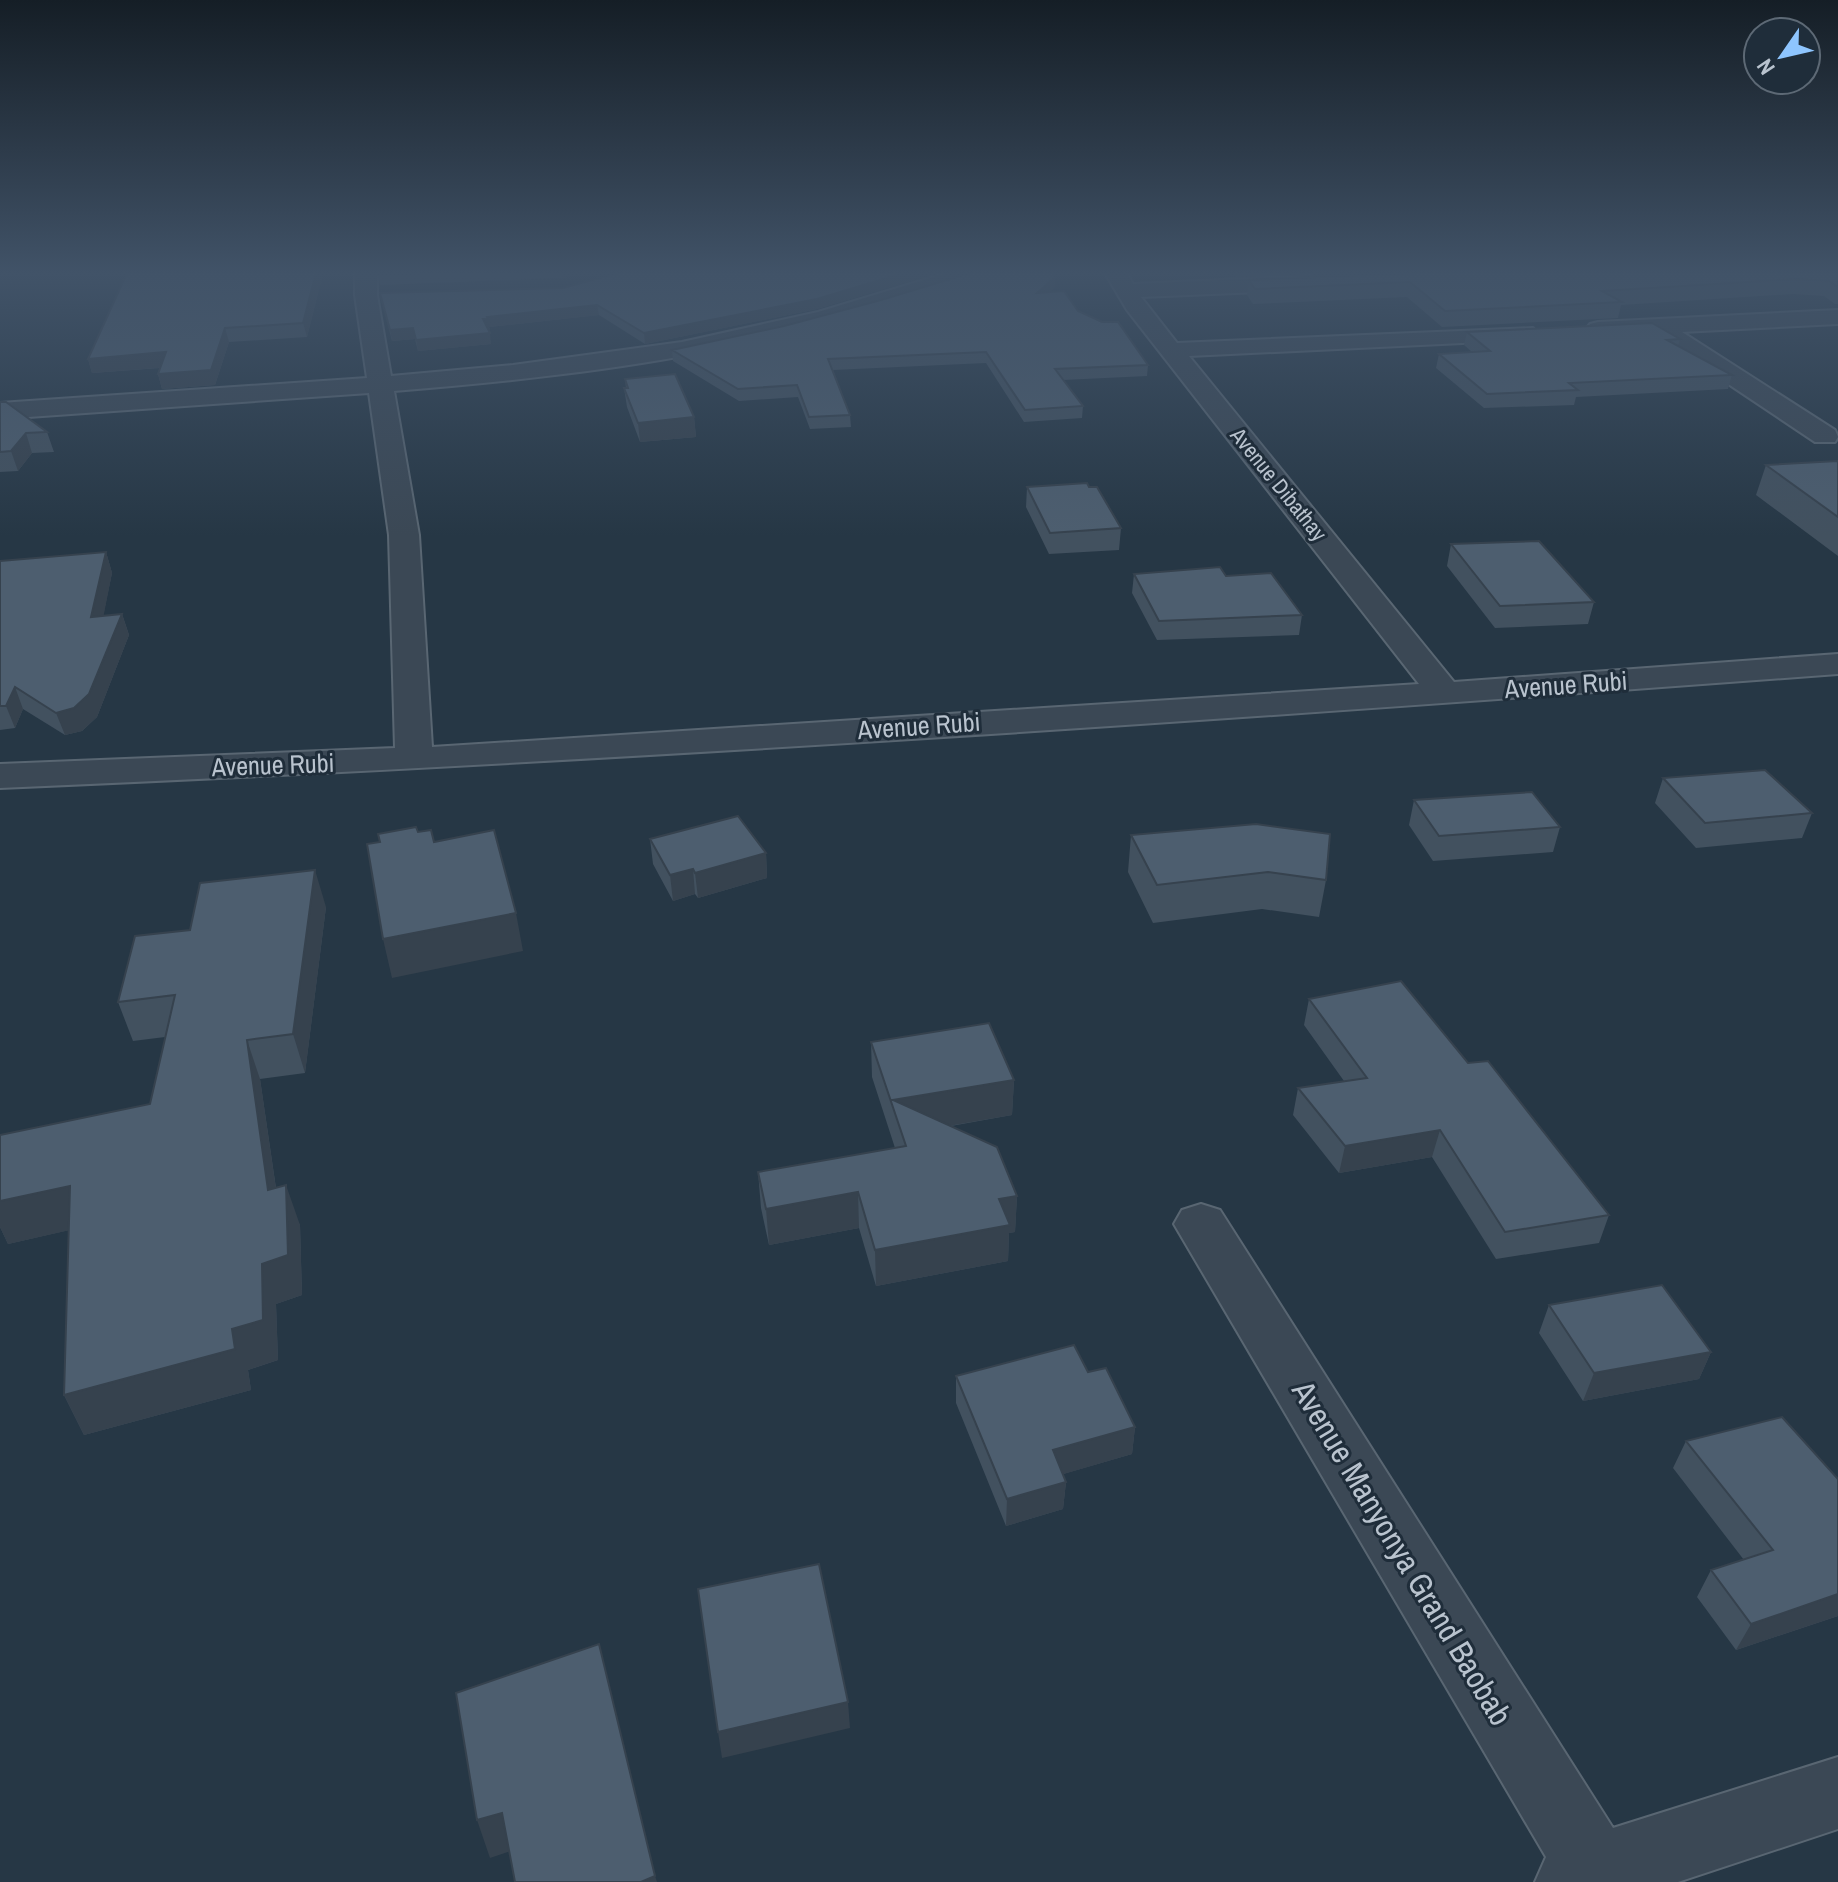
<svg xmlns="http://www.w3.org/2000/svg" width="1838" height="1882" viewBox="0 0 1838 1882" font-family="'Archivo Narrow',sans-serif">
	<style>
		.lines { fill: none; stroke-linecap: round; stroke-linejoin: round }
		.street-casing { stroke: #596672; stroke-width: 4 }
		.street { fill: #3b4855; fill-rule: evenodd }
		.wall { fill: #42515f }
		.shaded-wall { fill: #36424e }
		.building { fill: #4d5e6f; stroke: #36424e; stroke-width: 2 }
		.labels { text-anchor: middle; stroke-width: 6; stroke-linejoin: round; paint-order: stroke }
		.far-street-label { font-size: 22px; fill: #b9c3ce; stroke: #1f2d3a }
		.street-label { font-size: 26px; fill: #b9c3ce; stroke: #1f2d3a }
		.near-street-label { font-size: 32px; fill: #b9c3ce; stroke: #1f2d3a }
	</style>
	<rect width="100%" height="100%" fill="#263745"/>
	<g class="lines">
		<g class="street-casing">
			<path id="street" d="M 355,273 L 377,273 L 377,295 L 391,376 L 513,365 L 682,342 L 818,312 L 947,273 L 979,273 L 976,278 C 891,306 806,331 719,349 C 612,371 502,382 394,391 L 419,535 L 432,747 L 1419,684 L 1127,310 L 1105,273 L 1127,273 L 1133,284 L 1310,276 L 1321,283 L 1310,290 L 1141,297 L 1177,343 L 1533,328 L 1537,333 L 1533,338 L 1525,340 L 1189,356 L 1454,682 L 1838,654 L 1838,674 C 1226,720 613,762 0,788 L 0,764 L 395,748 L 389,535 L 369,393 L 0,419 L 0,403 L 367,378 L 355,295 Z
				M 1838,310 L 1838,324 L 1682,332 L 1835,430 L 1838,437 L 1835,442 L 1815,442 L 1652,333 L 1598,336 L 1590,334 L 1586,329 L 1590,324 L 1598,322 Z
				M 1201,1204 L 1220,1210 L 1613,1828 L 1838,1757 L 1838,1829 L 1678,1882 L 1535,1882 L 1546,1857 L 1174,1224 L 1182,1210 Z"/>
		</g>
		<use href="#street" class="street"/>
	</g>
	<path class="wall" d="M 127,273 L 323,273 L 307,337 L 229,342 L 215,385 L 162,389 L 158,374 L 160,368 L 92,373 L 88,359 Z
		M 378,273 L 583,273 L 563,278 L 380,285 Z
		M 618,273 L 937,273 L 817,309 L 645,344 L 599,315 L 489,327 L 490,330 L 488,330 L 491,344 L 418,351 L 415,339 L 392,341 L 380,293 L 563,288 Z
		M 1233,273 L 1329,273 L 1236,277 Z
		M 1838,273 L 1838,304 L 1835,304 L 1824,296 L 1793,294 L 1621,305 L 1618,318 L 1442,327 L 1407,297 L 1253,304 L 1247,295 L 1249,280 Z
		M 1055,277 L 1055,287 L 1049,292 L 1078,311 L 1148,365 L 1147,376 L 1063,380 L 1083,406 L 1082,418 L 1024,422 L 986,363 L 833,370 L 850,415 L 851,427 L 810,429 L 798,397 L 739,401 L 673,361 L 672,350 L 784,326 L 881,300 Z
		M 1467,332 L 1680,339 L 1678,346 L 1732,375 L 1728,389 L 1576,397 L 1574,405 L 1484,408 L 1436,368 L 1439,354 L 1472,352 L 1464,345 Z
		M 625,379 L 694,417 L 696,437 L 640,442 L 627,407 L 624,388 L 626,388 Z
		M 0,402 L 47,432 L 54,452 L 32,453 L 18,471 L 0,472 Z
		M 1838,461 L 1838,556 L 1756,495 L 1766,465 Z
		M 1027,487 L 1089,487 L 1121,528 L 1119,550 L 1049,554 L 1026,507 Z
		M 1451,544 L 1594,602 L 1588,624 L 1495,628 L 1447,566 Z
		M 106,552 L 112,573 L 103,616 L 122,614 L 129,635 L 97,717 L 82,731 L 65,735 L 23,709 L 15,728 L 0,730 L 0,561 Z
		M 1134,574 L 1226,576 L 1302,615 L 1299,635 L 1157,640 L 1132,593 Z
		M 1663,778 L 1812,813 L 1802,838 L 1696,848 L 1655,803 Z
		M 1414,800 L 1560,827 L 1553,852 L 1433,861 L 1409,825 Z
		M 1131,835 L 1326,880 L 1319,917 L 1262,909 L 1153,923 L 1128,872 Z
		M 650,839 L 766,853 L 767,878 L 698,898 L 695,894 L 673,901 L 653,864 Z
		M 326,907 L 305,1073 L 260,1079 L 276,1188 L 300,1225 L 302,1295 L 276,1304 L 278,1360 L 248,1370 L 251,1390 L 84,1435 L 64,1395 L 69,1230 L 8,1244 L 0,1227 L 0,1135 L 150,1104 L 165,1037 L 133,1041 L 118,1002 L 190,930 Z
		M 1309,999 L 1468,1063 L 1609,1215 L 1599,1243 L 1496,1259 L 1432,1157 L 1339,1173 L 1293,1115 L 1298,1088 L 1344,1081 L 1304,1025 Z
		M 871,1042 L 1014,1080 L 1012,1115 L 951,1126 L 1017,1196 L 1015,1232 L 1009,1233 L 1008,1261 L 876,1286 L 859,1228 L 769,1245 L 761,1208 L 758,1172 L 895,1148 L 872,1077 Z
		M 1549,1305 L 1711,1352 L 1699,1379 L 1583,1401 L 1539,1333 Z
		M 1088,1372 L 1135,1427 L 1132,1454 L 1063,1474 L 1066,1482 L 1063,1509 L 1006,1526 L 956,1403 L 956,1376 Z
		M 1686,1441 L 1838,1479 L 1838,1616 L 1736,1650 L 1697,1597 L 1711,1570 L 1744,1560 L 1673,1468 Z"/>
	<path class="shaded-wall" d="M 316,273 L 323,273 L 307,337 L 303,323 Z
		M 562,273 L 583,273 L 563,278 Z
		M 903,273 L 937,273 L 817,309 L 645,344 L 644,333 Z
		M 1055,277 L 1055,287 L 1036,303 L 1037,293 Z
		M 597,305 L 599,315 L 489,327 L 490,330 L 485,330 L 483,319 L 487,317 Z
		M 225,328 L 229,342 L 215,385 L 162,389 L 158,374 Z
		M 413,328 L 415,339 L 392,341 L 390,330 Z
		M 490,333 L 491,344 L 418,351 L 416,340 Z
		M 166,352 L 170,367 L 92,373 L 88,359 Z
		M 694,417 L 696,437 L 640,442 L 638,423 Z
		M 26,433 L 32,453 L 18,471 L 11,451 Z
		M 106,552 L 112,573 L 99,639 L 91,617 Z
		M 122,614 L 129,635 L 97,717 L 82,731 L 65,735 L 56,713 Z
		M 15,687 L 23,709 L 15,728 L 6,706 Z
		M 766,853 L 767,878 L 698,898 L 695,873 Z
		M 693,869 L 695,894 L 673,901 L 670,875 Z
		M 315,870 L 326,907 L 305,1073 L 293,1034 Z
		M 516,913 L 523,951 L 392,978 L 383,939 Z
		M 247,1040 L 260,1079 L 282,1230 L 268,1190 Z
		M 1014,1080 L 1012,1115 L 902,1134 L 893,1100 Z
		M 1440,1130 L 1432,1157 L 1339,1173 L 1345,1146 Z
		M 286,1185 L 300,1225 L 302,1295 L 276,1304 L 278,1360 L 248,1370 L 251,1390 L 84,1435 L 64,1395 L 232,1329 L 262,1264 Z
		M 70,1186 L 88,1226 L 8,1244 L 0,1227 L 0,1201 Z
		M 858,1192 L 859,1228 L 769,1245 L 766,1209 Z
		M 1017,1196 L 1015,1232 L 1009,1233 L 1008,1261 L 876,1286 L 875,1250 L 999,1199 Z
		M 1711,1352 L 1699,1379 L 1583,1401 L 1594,1373 Z
		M 1135,1427 L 1132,1454 L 1050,1478 L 1053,1450 Z
		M 1066,1482 L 1063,1509 L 1006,1526 L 1007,1499 Z
		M 1838,1594 L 1838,1616 L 1736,1650 L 1751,1624 Z
		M 848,1702 L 850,1728 L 722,1758 L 718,1732 Z
		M 502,1813 L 514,1850 L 490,1858 L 477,1820 Z
		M 655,1876 L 657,1882 L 641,1882 Z"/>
	<path class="building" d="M 127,273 L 316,273 L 303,323 L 225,328 L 211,370 L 158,374 L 166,352 L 88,359 Z
		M 378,273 L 425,273 L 378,275 Z
		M 618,273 L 903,273 L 817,299 L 644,333 L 597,305 L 487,317 L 488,319 L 483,319 L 490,333 L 416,340 L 413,328 L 390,330 L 380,293 L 563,288 Z
		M 970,273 L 1053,273 L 1055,277 L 1037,293 L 1064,291 L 1078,311 L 1102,322 L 1118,322 L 1148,365 L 1055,369 L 1083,406 L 1025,410 L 986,352 L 828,359 L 850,415 L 809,417 L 797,385 L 738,389 L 672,350 L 784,326 L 881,300 Z
		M 1417,273 L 1838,273 L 1838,287 L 1829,281 L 1797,279 L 1602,291 L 1622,302 L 1445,311 L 1410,282 L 1255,289 L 1249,280 Z
		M 1652,323 L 1680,339 L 1667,340 L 1732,375 L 1569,383 L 1578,390 L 1487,394 L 1439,354 L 1490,351 L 1467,332 Z
		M 675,374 L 694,417 L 638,423 L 624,388 L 628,388 L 625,379 Z
		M 0,402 L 6,402 L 47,432 L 26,433 L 11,451 L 0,452 Z
		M 1838,461 L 1838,517 L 1766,465 Z
		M 1087,483 L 1089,487 L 1097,487 L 1121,528 L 1050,533 L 1027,487 Z
		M 1539,541 L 1594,602 L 1500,606 L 1451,544 Z
		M 106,552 L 91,617 L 122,614 L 89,694 L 74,708 L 56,713 L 15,687 L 6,706 L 0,706 L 0,561 Z
		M 1220,567 L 1226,576 L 1271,573 L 1302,615 L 1159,621 L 1134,574 Z
		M 1765,770 L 1812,813 L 1705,823 L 1663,778 Z
		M 1532,792 L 1560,827 L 1439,836 L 1414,800 Z
		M 738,816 L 766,853 L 695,873 L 693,869 L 670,875 L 650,839 Z
		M 1256,824 L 1330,834 L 1326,880 L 1268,872 L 1157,885 L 1131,835 Z
		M 416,827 L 418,832 L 431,830 L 434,842 L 494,830 L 516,913 L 383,939 L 367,844 L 380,842 L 378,834 Z
		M 315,870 L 293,1034 L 247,1040 L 268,1190 L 286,1185 L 288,1255 L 262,1264 L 263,1320 L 232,1329 L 235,1349 L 64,1395 L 70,1186 L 0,1201 L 0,1135 L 150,1104 L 175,995 L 118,1002 L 135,936 L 190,930 L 200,883 Z
		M 1401,981 L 1468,1063 L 1488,1061 L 1609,1215 L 1505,1232 L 1440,1130 L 1345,1146 L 1298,1088 L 1367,1078 L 1309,999 Z
		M 989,1023 L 1014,1080 L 893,1100 L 997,1147 L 1017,1196 L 999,1199 L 1010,1225 L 875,1250 L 858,1192 L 766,1209 L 758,1172 L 906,1146 L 871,1042 Z
		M 1662,1285 L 1711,1352 L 1594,1373 L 1549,1305 Z
		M 1074,1345 L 1088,1372 L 1106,1368 L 1135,1427 L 1053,1450 L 1066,1482 L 1007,1499 L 956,1376 Z
		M 1782,1417 L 1838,1479 L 1838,1594 L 1751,1624 L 1711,1570 L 1773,1550 L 1686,1441 Z
		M 819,1564 L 848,1702 L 718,1732 L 698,1589 Z
		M 599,1644 L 655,1876 L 641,1882 L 515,1882 L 502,1813 L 477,1820 L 456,1693 Z"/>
	<linearGradient id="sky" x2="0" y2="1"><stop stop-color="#151e26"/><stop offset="0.51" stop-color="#415368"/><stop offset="1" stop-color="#415368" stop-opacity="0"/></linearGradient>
	<rect width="1838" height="536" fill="url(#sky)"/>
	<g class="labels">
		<g class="far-street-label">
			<text transform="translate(1279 484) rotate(51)" y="8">Avenue Dibathay</text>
		</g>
		<g class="street-label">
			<text transform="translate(1566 685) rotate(-4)" y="9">Avenue Rubi</text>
			<text transform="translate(919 726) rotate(-4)" y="9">Avenue Rubi</text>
			<text transform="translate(273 765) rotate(-2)" y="9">Avenue Rubi</text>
		</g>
		<g class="near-street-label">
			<text transform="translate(1402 1553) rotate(59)" y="11">Avenue Manyonya Grand Baobab</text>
		</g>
	</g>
	<g transform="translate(1782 56) rotate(236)"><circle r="38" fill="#1f2d3a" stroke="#5d6975" stroke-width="2"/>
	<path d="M0-6L14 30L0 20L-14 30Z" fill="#8ec5fe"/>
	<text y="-12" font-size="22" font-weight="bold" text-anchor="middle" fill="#b9c3ce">N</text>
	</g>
</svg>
